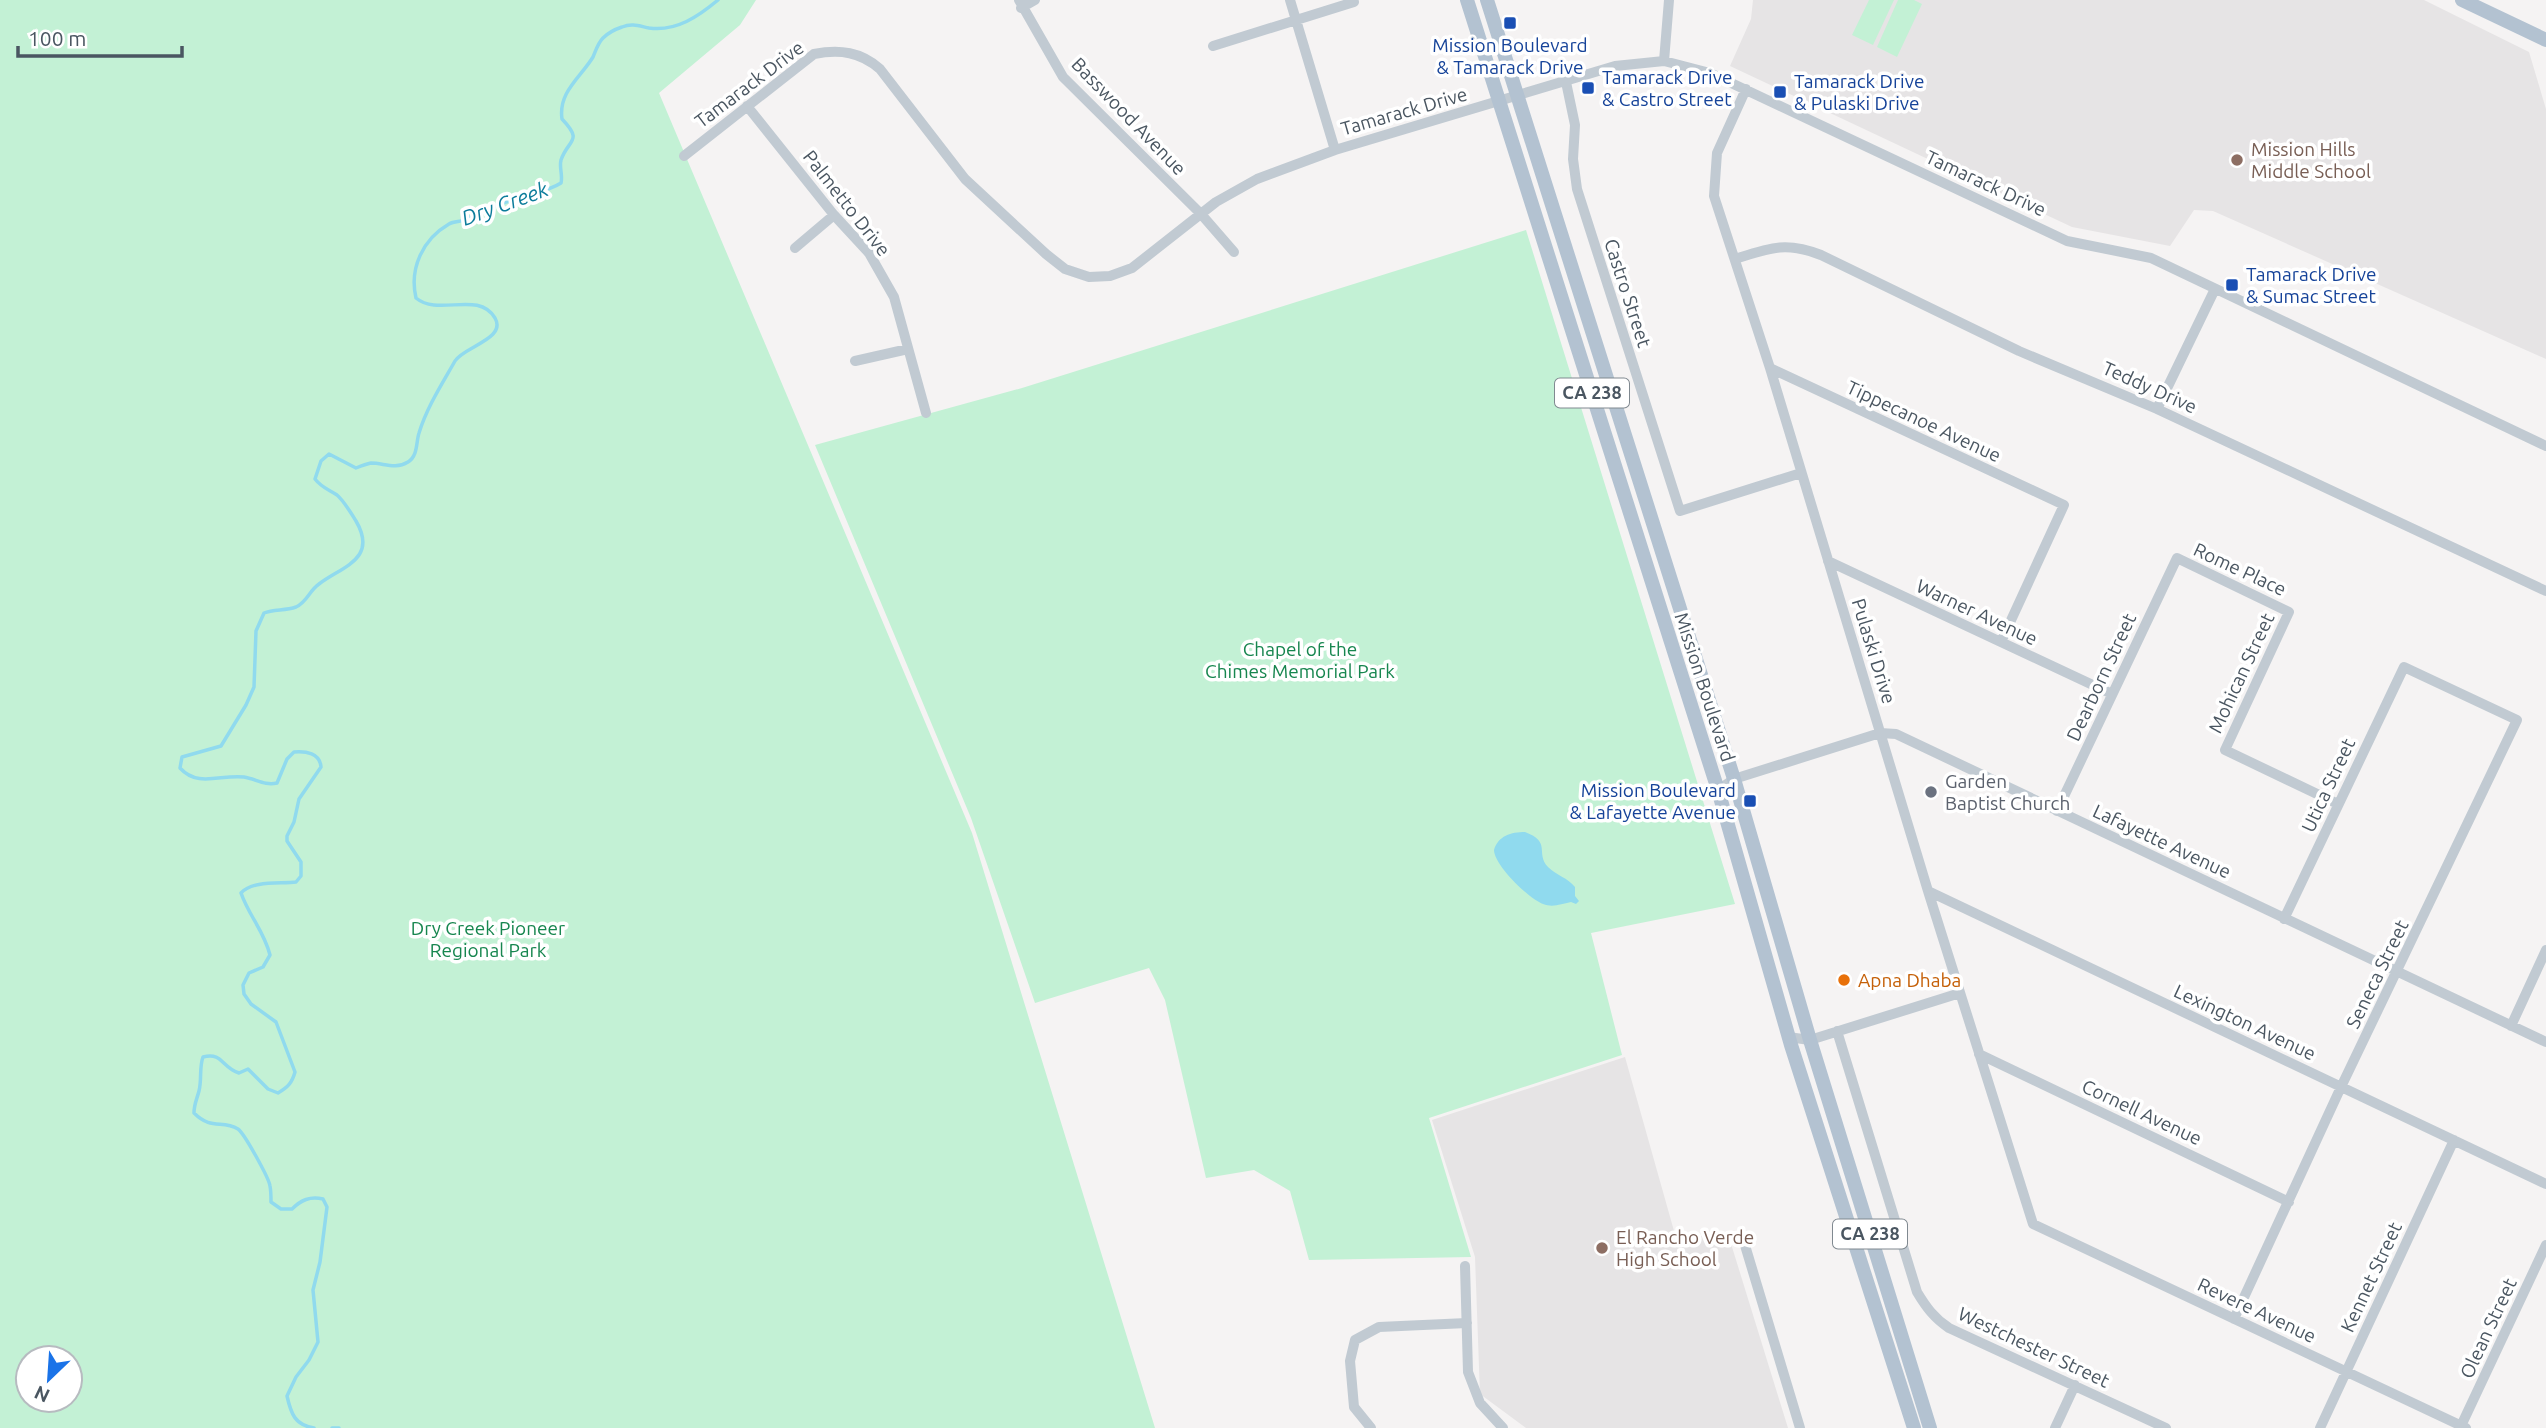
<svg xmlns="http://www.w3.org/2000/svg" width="2546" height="1428" viewBox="0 0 2546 1428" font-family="Ubuntu,sans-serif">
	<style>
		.education { fill: #e6e4e5 }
		.green { fill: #c3f1d5; fill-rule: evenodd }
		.water { fill: #90daee }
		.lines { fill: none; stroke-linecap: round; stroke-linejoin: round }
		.stream { stroke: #90daee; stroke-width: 3.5 }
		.minor { stroke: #c1cad2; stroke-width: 10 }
		.major { stroke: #b3c2d1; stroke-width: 14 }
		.transit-dot { fill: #1a4fb4; stroke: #fff; stroke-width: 2.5 }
		.education-dot { fill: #8d6e63; stroke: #fff; stroke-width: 2.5 }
		.worship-dot { fill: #6b7280; stroke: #fff; stroke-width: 2.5 }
		.food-dot { fill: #e8710a; stroke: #fff; stroke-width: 2.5 }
		.labels { text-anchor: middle; stroke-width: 7; stroke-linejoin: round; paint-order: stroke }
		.shield { fill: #fff; stroke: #808990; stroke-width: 2 }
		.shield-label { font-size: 18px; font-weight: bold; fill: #4a5661 }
		.transit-label { font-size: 19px; fill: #164399; stroke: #fff; text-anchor: start }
		.street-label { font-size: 19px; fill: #4a5661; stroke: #fff }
		.education-label { font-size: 19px; fill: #785e54; stroke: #fff; text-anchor: start }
		.park-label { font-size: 19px; fill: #17864f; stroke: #fff }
		.worship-label { font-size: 19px; fill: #5b616d; stroke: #fff; text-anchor: start }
		.food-label { font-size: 19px; fill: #c56008; stroke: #fff; text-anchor: start }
		.water-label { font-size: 21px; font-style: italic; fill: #0c7c9b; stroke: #fff }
	</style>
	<rect width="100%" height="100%" fill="#f5f3f3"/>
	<path class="education" d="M 1753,0 L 2424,0 L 2529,52 L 2546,109 L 2546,359 L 2213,211 L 2194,210 L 2170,246 L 2072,227 L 1730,66 L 1751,19 Z
		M 1625,1057 L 1676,1238 L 1728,1234 L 1788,1428 L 1526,1428 L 1480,1394 L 1475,1257 L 1432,1120 Z"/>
	<path class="green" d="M 0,0 L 756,0 L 740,25 L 659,93 L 972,833 L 1155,1428 L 0,1428 ZM 28,1358 L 70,1358 L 70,1400 L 28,1400 Z
		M 1869,0 L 1894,0 L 1873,45 L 1852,35 Z
		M 1898,0 L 1914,0 L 1922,4 L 1897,57 L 1877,47 Z
		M 1526,230 L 1735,904 L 1591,933 L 1622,1055 L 1429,1118 L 1471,1257 L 1309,1260 L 1290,1191 L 1254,1170 L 1206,1178 L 1165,1000 L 1149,968 L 1035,1003 L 971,818 L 815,445 L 1022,388 Z"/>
	<path class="water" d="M 1525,832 C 1552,842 1535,853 1548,867 C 1556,875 1568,878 1575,887 L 1575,896 L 1579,901 L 1576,904 L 1571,902 C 1561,904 1553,908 1543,904 C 1529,899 1494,865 1494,850 C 1498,836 1511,832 1525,832 Z"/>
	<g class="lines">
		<path class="stream" d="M 314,1428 C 295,1425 291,1414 287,1396 L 296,1377 L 309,1360 L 318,1342 L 313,1290 L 320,1262 L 327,1207 L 323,1199 C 310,1196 301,1200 292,1209 L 281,1209 L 271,1202 C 271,1197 271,1191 270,1186 C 269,1178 244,1133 238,1129 C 222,1119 212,1131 194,1113 C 194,1104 197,1099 199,1091 C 202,1079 199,1068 203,1057 C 223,1052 221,1067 239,1073 L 248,1069 L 268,1089 L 278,1093 C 288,1087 292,1083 295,1072 L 276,1022 L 251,1004 L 244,994 L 243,985 L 249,973 L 263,967 L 270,955 C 264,931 249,916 241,893 C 253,880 280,884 296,882 L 301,876 L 301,862 L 287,841 L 287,836 L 294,822 L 299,799 L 321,767 C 320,753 306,751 294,752 L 287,759 L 277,783 C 265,786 256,779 244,777 C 221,774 198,788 180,768 L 182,757 L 221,746 L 246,705 L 254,687 L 256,631 L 264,613 C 274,609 285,611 296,607 C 307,602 309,591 319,584 C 343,566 378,559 356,521 C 351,513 344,501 337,495 C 328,489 322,488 315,479 L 321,461 L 329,454 L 356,468 C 361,466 366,464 371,463 C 384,463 395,470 408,462 C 418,456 416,442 419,433 C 427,407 442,384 455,361 C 463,347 507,339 495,318 C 478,290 439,317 416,298 C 409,268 423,239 449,224 C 454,221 460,222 464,220 C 484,210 504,202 525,196 C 538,192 550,190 561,183 C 563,175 559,168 561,160 C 568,139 584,142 562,119 C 558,92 581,77 593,57 C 596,50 598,43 603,38 C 608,33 616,29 622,27 C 632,23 639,26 649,28 C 676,32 699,16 718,0
			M 332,1428 L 339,1428"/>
		<path class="minor" d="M 1019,0 L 1063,77 L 1201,214 L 1234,252
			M 1290,0 L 1335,150
			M 1021,8 L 1035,0
			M 1213,46 L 1354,2
			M 1664,61 L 1669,0
			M 1566,82 L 1575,125 L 1573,159 L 1577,189 L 1680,511 L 1801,473
			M 1746,89 L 1717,153 L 1714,196 L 1770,368 L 1928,891 L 2033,1224 L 2466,1428
			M 747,106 L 834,215 L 869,253 L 894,297 L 926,413
			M 684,156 L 814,54 C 840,49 861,52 880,69 L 965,179 L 1046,254 L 1065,269 L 1089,277 L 1110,276 L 1132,268 L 1216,202 L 1257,179 L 1335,150 L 1615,66 L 1664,61 L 1710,73 L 2067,241 L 2151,258 L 2546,446
			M 795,248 L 834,215
			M 1735,259 C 1769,248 1786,241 1821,255 L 2019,351 L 2157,409 L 2546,591
			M 855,361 L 908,349
			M 1770,368 L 2064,505 L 2001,642
			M 2157,409 L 2215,289
			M 1828,561 L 2112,694
			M 1718,790 L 1734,779 L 1880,733 L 1896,734 L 2546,1042
			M 2057,811 L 2177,558 L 2289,612 L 2225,750 L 2338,804
			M 1928,891 L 2546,1184
			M 2511,1026 L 2546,950
			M 1837,1031 L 1917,1292 C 1926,1307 1934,1318 1949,1328 L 2166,1428
			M 1788,1037 L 1810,1040 L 1960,993
			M 1979,1054 L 2289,1202
			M 1744,1242 L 1800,1428
			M 1465,1266 L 1468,1372 L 1480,1403 L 1503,1428
			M 2234,1319 L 2341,1087 L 2517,720 L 2404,667 L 2284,919
			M 2461,1426 L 2546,1245
			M 1371,1428 L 1354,1407 L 1350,1361 L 1355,1340 L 1379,1327 L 1467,1323
			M 2055,1428 L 2075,1385
			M 2320,1428 L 2454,1140"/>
		<path class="major" d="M 1467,0 L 1718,790 L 1791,1045 L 1914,1428
			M 1487,0 L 1734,779 L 1810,1040 L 1930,1428
			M 2462,0 L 2546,40"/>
	</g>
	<g class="transit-dot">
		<rect x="1503" y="16" width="14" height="14" rx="3.5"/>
		<rect x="1581" y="81" width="14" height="14" rx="3.5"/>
		<rect x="1773" y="85" width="14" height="14" rx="3.5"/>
		<rect x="2225" y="278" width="14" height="14" rx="3.5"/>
		<rect x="1743" y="794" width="14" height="14" rx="3.5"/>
	</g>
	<g class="education-dot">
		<circle cx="2237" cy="160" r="7"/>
		<circle cx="1602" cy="1248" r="7"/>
	</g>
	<circle class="worship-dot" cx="1931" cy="792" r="7"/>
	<circle class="food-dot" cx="1844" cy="980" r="7"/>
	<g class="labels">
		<g class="shield">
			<rect x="1555" y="378.5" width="74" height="29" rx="5"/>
			<rect x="1833" y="1219.5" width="74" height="29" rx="5"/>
		</g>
		<g class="shield-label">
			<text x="1592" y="399">CA 238</text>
			<text x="1870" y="1240">CA 238</text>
		</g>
		<g class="transit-label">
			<text x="1510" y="52" text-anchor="middle">Mission Boulevard<tspan x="1510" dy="22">&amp; Tamarack Drive</tspan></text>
			<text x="1602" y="84">Tamarack Drive<tspan x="1602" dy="22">&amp; Castro Street</tspan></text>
			<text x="1794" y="88">Tamarack Drive<tspan x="1794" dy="22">&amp; Pulaski Drive</tspan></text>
			<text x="2246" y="281">Tamarack Drive<tspan x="2246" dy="22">&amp; Sumac Street</tspan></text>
			<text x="1736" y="797" text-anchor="end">Mission Boulevard<tspan x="1736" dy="22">&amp; Lafayette Avenue</tspan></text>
		</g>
		<g class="street-label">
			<text transform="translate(749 84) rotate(-37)" y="7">Tamarack Drive</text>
			<text transform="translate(1404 111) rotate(-16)" y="7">Tamarack Drive</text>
			<text transform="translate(1129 116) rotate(46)" y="7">Basswood Avenue</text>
			<text transform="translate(1986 183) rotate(25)" y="7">Tamarack Drive</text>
			<text transform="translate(847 203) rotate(52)" y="7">Palmetto Drive</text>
			<text transform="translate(1628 293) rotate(72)" y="7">Castro Street</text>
			<text transform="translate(2150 387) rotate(24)" y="7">Teddy Drive</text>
			<text transform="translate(1924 421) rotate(25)" y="7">Tippecanoe Avenue</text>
			<text transform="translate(2240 569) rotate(25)" y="7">Rome Place</text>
			<text transform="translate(1977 612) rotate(25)" y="7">Warner Avenue</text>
			<text transform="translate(1874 651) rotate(73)" y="7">Pulaski Drive</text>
			<text transform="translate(2241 673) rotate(-65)" y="7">Mohican Street</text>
			<text transform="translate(2101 677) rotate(-65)" y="7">Dearborn Street</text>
			<text transform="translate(1705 687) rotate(72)" y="7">Mission Boulevard</text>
			<text transform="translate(2328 785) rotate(-65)" y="7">Utica Street</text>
			<text transform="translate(2162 841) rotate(25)" y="7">Lafayette Avenue</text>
			<text transform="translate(2377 974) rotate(-64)" y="7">Seneca Street</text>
			<text transform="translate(2245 1022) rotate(25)" y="7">Lexington Avenue</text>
			<text transform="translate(2142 1112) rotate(25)" y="7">Cornell Avenue</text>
			<text transform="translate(2371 1277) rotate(-65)" y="7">Kennet Street</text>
			<text transform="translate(2257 1310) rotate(25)" y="7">Revere Avenue</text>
			<text transform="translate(2488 1328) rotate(-65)" y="7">Olean Street</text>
			<text transform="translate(2034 1347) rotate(25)" y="7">Westchester Street</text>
		</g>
		<g class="education-label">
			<text x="2251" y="156">Mission Hills<tspan x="2251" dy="22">Middle School</tspan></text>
			<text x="1616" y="1244">El Rancho Verde<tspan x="1616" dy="22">High School</tspan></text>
		</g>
		<g class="park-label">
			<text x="1300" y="656">Chapel of the<tspan x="1300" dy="22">Chimes Memorial Park</tspan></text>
			<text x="488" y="935">Dry Creek Pioneer<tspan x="488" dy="22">Regional Park</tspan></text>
		</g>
		<g class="worship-label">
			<text x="1945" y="788">Garden<tspan x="1945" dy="22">Baptist Church</tspan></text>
		</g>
		<g class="food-label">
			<text x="1858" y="987">Apna Dhaba</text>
		</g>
		<g class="water-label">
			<text transform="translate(505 204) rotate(-20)" y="7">Dry Creek</text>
		</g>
	</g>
	<g transform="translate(49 1379) rotate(205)"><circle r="33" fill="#ffffff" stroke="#b7bbc0" stroke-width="2"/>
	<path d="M0-5L12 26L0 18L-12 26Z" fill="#1a73e8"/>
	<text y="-10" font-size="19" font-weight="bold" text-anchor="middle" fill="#4a5661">N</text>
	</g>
	<path d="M18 46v10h164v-10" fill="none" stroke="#4a5661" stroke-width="3.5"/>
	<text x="28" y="46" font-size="21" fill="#4a5661" stroke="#ffffff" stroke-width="5" paint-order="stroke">100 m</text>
</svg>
